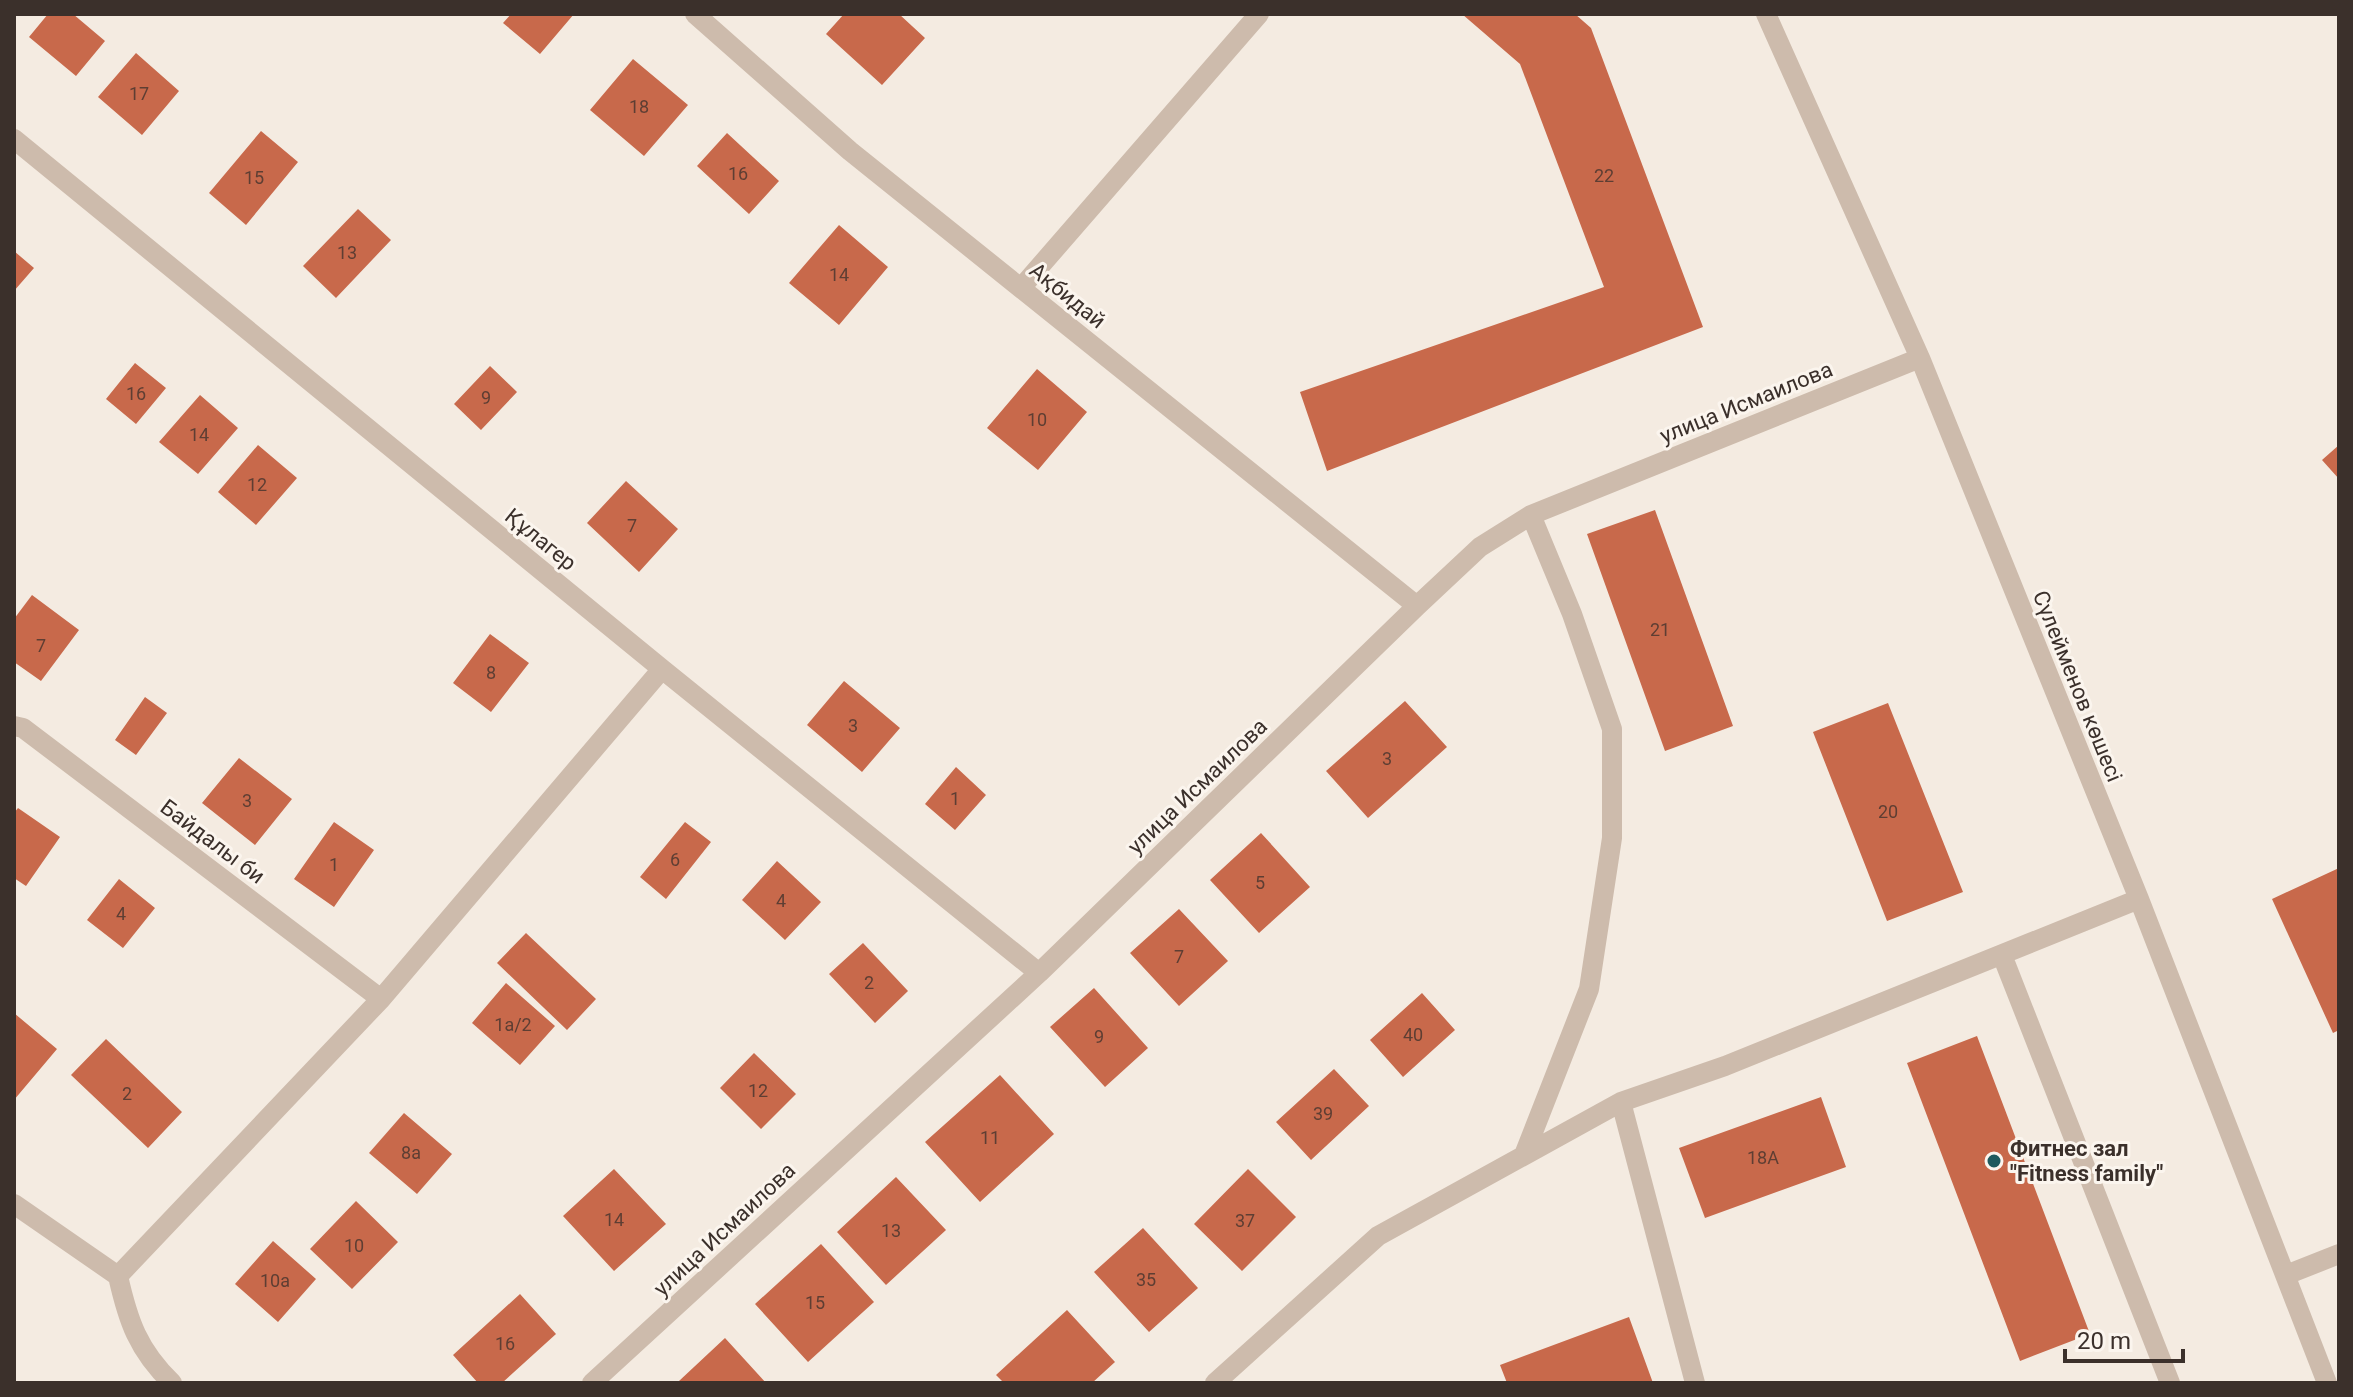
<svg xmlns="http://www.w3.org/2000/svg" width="2353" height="1397" viewBox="0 0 2353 1397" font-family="Roboto,sans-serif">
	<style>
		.building { fill: #c8694b }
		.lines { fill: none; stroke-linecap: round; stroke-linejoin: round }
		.minor { stroke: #cdbbac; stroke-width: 20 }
		.poi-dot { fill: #1f5a5e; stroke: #fbf5ee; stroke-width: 3 }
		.labels { text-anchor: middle; stroke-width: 6; stroke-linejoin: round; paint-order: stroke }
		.number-label { font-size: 18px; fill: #5e3e33 }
		.street-label { font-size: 22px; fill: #3b302b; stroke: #fbf5ee }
		.poi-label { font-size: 22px; font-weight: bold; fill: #3b302b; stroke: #fbf5ee; text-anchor: start }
	</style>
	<rect width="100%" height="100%" fill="#f4ebe1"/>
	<path class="building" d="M 48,14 L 73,14 L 105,41 L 76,76 L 29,37 Z
		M 511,14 L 574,14 L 540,54 L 503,23 Z
		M 844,14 L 899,14 L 925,38 L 882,85 L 826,34 Z
		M 1462,14 L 1575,14 L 1591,28 L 1703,327 L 1327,471 L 1300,392 L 1604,287 L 1520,64 Z
		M 136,53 L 179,91 L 142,135 L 98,97 Z
		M 633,59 L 688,105 L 644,156 L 590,110 Z
		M 261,131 L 298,162 L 246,225 L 209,193 Z
		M 727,133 L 779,181 L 749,214 L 697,166 Z
		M 358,209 L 391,240 L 336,298 L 303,266 Z
		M 839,225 L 888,267 L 839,325 L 789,283 Z
		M 14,251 L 34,268 L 14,291 Z
		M 135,363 L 166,388 L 136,424 L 106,399 Z
		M 490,366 L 517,392 L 481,430 L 454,404 Z
		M 1037,369 L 1087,412 L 1038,470 L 987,428 Z
		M 200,395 L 238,428 L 198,474 L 159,442 Z
		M 258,445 L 297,478 L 256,525 L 218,492 Z
		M 2339,445 L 2339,479 L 2322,460 Z
		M 626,481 L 678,529 L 639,572 L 587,523 Z
		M 1655,510 L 1733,726 L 1665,751 L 1587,534 Z
		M 32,595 L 79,630 L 41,681 L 14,662 L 14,619 Z
		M 490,634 L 529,663 L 491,712 L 453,683 Z
		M 844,681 L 900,728 L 862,772 L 807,725 Z
		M 145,697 L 167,713 L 136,755 L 115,740 Z
		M 1405,701 L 1447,747 L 1368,818 L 1326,771 Z
		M 1888,703 L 1963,892 L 1887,921 L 1813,732 Z
		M 239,758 L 292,799 L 255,845 L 202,803 Z
		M 956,767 L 986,795 L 955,830 L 925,804 Z
		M 18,808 L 60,837 L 26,886 L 14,878 L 14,813 Z
		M 334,822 L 374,850 L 334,907 L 294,879 Z
		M 685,822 L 711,842 L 666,899 L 640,877 Z
		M 1261,833 L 1310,887 L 1259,933 L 1210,880 Z
		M 777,861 L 821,902 L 785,940 L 742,900 Z
		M 2339,868 L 2339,1030 L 2333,1033 L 2272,899 Z
		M 119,879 L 155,908 L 123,948 L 87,920 Z
		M 1179,909 L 1228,961 L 1179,1006 L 1130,953 Z
		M 526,933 L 596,999 L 567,1030 L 497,963 Z
		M 863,943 L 908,991 L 875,1023 L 829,974 Z
		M 506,983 L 555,1026 L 520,1065 L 472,1023 Z
		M 1094,988 L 1148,1048 L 1105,1087 L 1050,1027 Z
		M 1422,993 L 1455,1030 L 1403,1077 L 1370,1040 Z
		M 14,1013 L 57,1049 L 14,1100 Z
		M 1977,1036 L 2090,1334 L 2020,1361 L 1907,1063 Z
		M 106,1039 L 182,1112 L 148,1148 L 71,1075 Z
		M 754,1053 L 796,1094 L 761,1129 L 720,1088 Z
		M 1334,1069 L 1369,1106 L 1311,1160 L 1276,1122 Z
		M 1000,1075 L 1054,1134 L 980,1202 L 925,1142 Z
		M 1821,1097 L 1846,1167 L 1705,1218 L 1679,1148 Z
		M 404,1113 L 452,1154 L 417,1194 L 369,1153 Z
		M 614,1169 L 666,1224 L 614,1271 L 563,1216 Z
		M 1248,1169 L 1296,1217 L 1242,1271 L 1194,1224 Z
		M 896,1177 L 946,1230 L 886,1285 L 837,1232 Z
		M 356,1201 L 398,1242 L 352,1289 L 310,1249 Z
		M 1143,1228 L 1198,1288 L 1149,1332 L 1094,1272 Z
		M 273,1241 L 316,1279 L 278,1322 L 235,1284 Z
		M 821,1244 L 874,1302 L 808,1362 L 755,1304 Z
		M 520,1294 L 556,1334 L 502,1383 L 478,1383 L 453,1355 Z
		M 1067,1310 L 1115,1362 L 1092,1383 L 1004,1383 L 996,1375 Z
		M 1629,1317 L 1653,1383 L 1507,1383 L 1500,1365 Z
		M 725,1338 L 766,1383 L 682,1383 L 679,1381 Z"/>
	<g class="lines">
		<path class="minor" d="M 695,14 L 850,151 L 1417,606
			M 1766,14 L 1920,358 L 2139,899 L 2327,1383
			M 14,139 L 662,669 L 1039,973
			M 1021,288 L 1259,14
			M 14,726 L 23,728 L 381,999
			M 2002,955 L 2170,1383
			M 1621,1102 L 1695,1383
			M 1524,1155 L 1589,989 L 1612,838 L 1612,729 L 1572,614 L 1531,515
			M 14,1204 L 118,1276
			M 2286,1275 L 2339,1254
			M 172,1383 C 138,1350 128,1321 118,1276 L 381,999 L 662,669
			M 592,1383 L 1039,973 L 1417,606 L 1480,547 L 1531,515 L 1920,358
			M 1215,1383 L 1378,1236 L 1621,1102 L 1725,1066 L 2139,899"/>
	</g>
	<circle class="poi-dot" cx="1994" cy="1161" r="8"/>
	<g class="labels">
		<g class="number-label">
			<text x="139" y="100">17</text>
			<text x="639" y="113">18</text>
			<text x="738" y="180">16</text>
			<text x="1604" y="182">22</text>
			<text x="254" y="184">15</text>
			<text x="347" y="259">13</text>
			<text x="839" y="281">14</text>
			<text x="136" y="400">16</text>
			<text x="486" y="404">9</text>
			<text x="1037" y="426">10</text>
			<text x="199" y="441">14</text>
			<text x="257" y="491">12</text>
			<text x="632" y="532">7</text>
			<text x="1660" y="636">21</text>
			<text x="41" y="652">7</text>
			<text x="491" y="679">8</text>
			<text x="853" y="732">3</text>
			<text x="1387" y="765">3</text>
			<text x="955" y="805">1</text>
			<text x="247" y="807">3</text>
			<text x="1888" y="818">20</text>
			<text x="675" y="866">6</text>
			<text x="334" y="871">1</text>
			<text x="1260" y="889">5</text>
			<text x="781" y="907">4</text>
			<text x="121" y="920">4</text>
			<text x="1179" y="963">7</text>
			<text x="869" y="989">2</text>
			<text x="513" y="1031">1а/2</text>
			<text x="1413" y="1041">40</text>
			<text x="1099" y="1043">9</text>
			<text x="758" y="1097">12</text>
			<text x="127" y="1100">2</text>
			<text x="1323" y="1120">39</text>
			<text x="990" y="1144">11</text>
			<text x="411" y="1159">8а</text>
			<text x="1763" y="1164">18А</text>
			<text x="614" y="1226">14</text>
			<text x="1245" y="1227">37</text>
			<text x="891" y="1237">13</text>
			<text x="354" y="1252">10</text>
			<text x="1146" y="1286">35</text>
			<text x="275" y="1287">10а</text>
			<text x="815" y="1309">15</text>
			<text x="505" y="1350">16</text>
		</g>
		<g class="street-label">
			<text transform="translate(1068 295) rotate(39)" y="8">Ақбидай</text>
			<text transform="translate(1746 402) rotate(-22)" y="8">улица Исмаилова</text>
			<text transform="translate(541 539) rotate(39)" y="8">Құлагер</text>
			<text transform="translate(2078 686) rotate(68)" y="8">Сүлейменов көшесі</text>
			<text transform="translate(1197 786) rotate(-44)" y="8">улица Исмаилова</text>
			<text transform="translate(213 841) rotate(37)" y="8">Байдалы би</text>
			<text transform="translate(724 1229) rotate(-43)" y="8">улица Исмаилова</text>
		</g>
		<g class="poi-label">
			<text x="2010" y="1156">Фитнес зал<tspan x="2010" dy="25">"Fitness family"</tspan></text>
		</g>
	</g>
	<rect width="2353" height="1397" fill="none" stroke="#3b302b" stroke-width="32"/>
	<path d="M2065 1349v12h118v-12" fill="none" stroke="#3b302b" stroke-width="4"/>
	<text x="2077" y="1349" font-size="24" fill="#3b302b" stroke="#fbf5ee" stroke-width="6" paint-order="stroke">20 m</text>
</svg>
